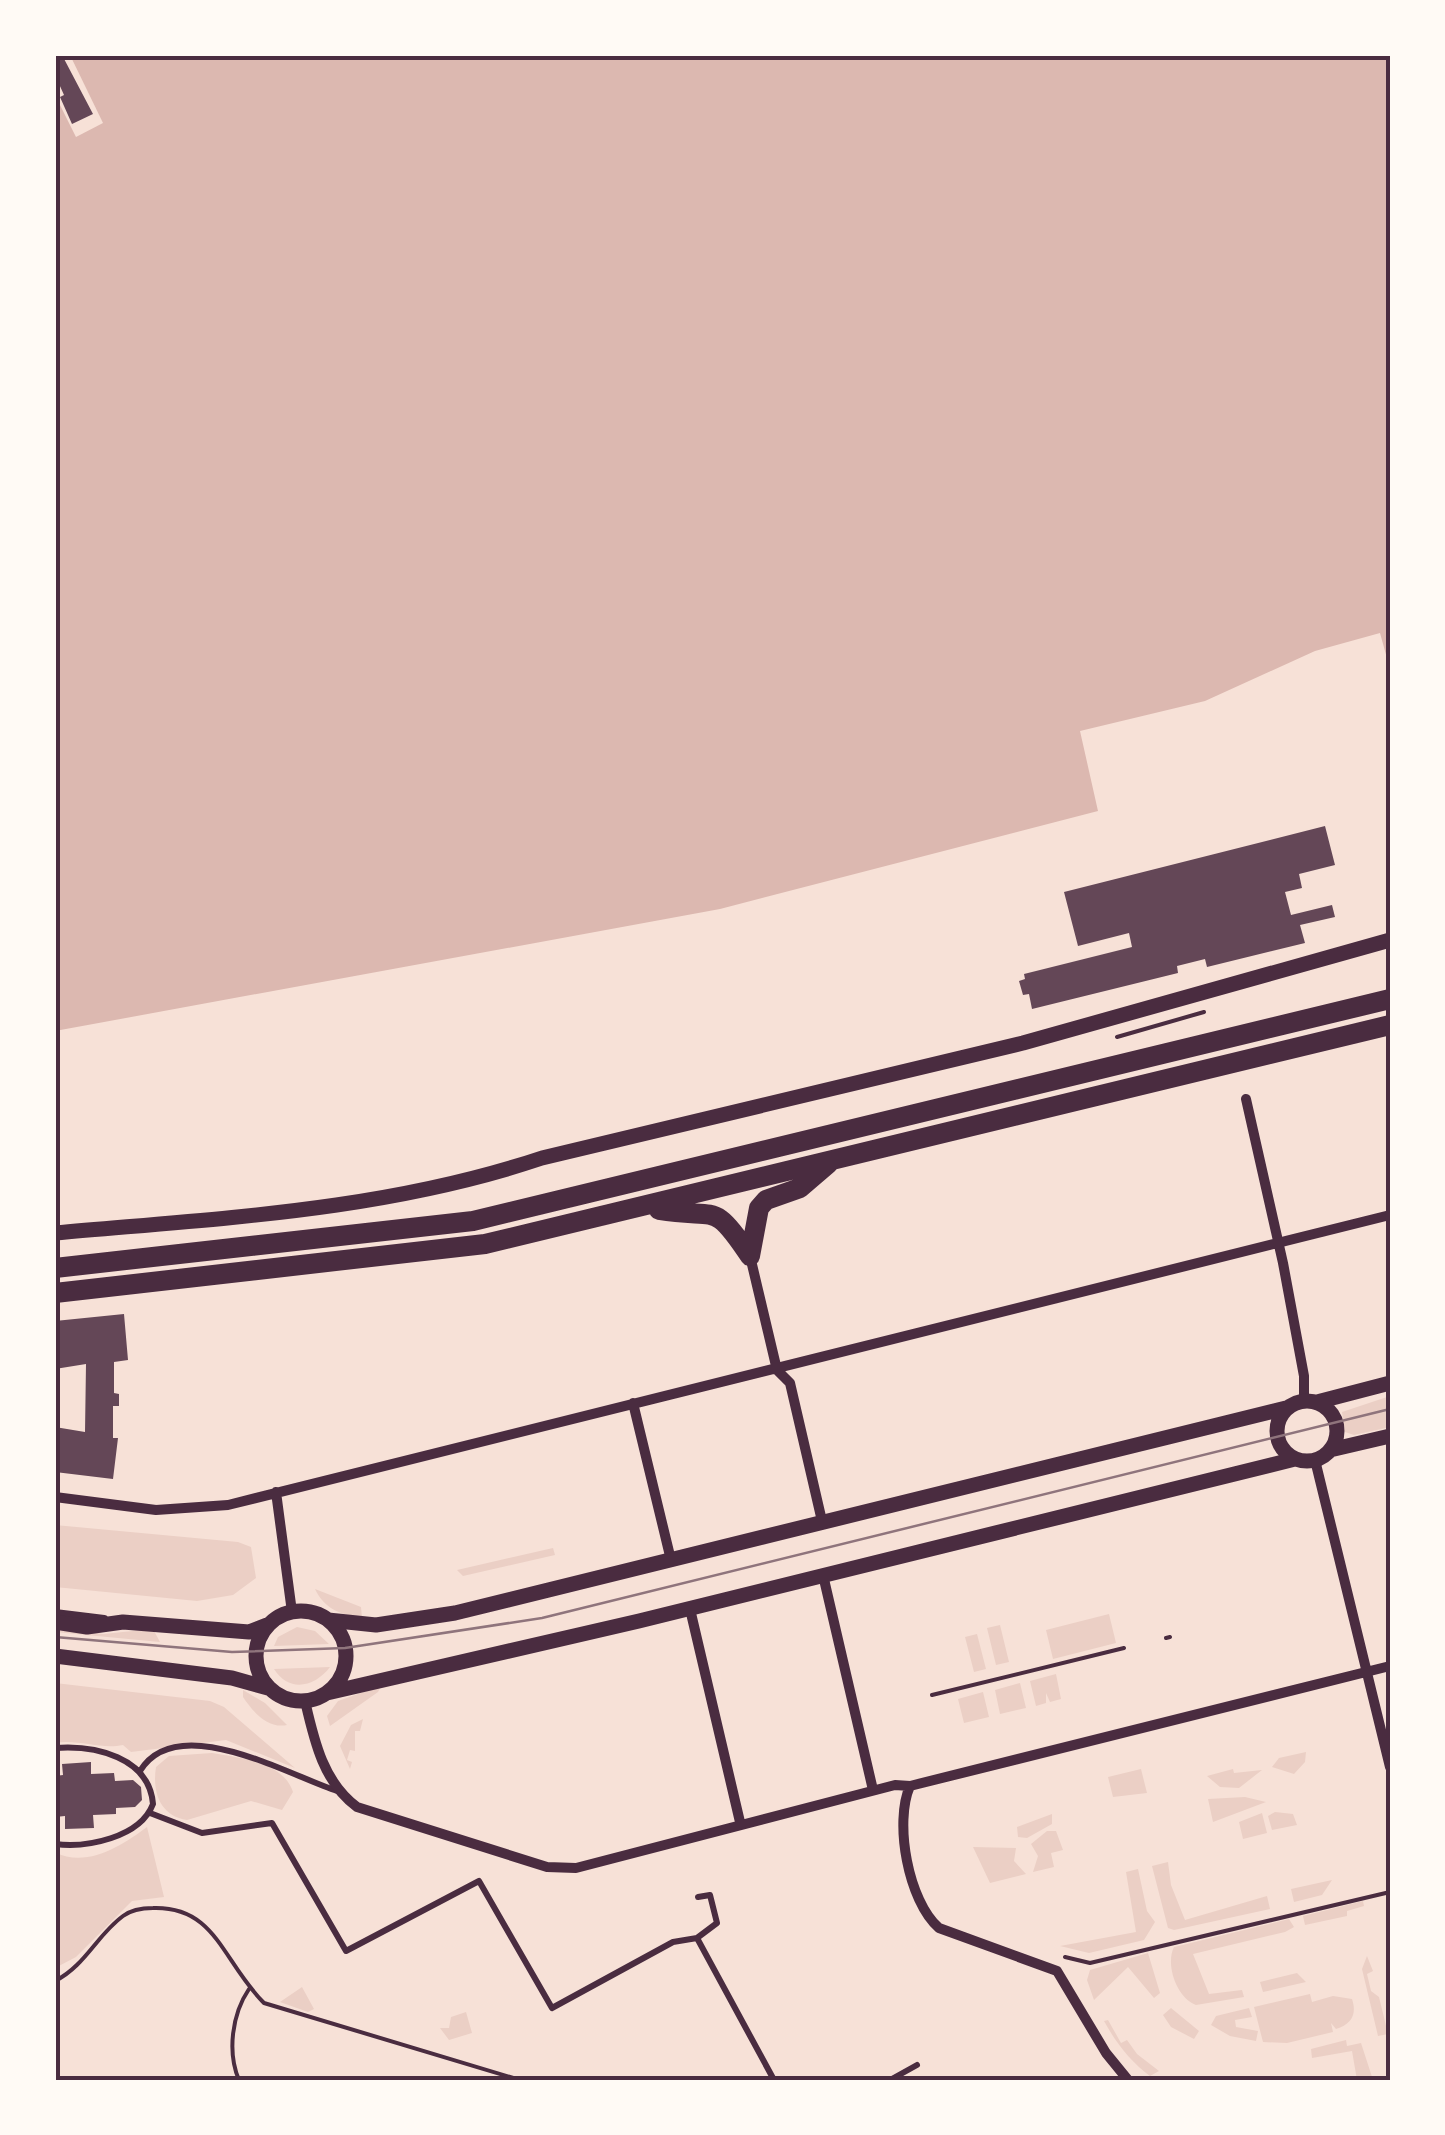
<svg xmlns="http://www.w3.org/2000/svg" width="1445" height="2135" viewBox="0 0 1445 2135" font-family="Inter,sans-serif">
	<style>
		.green { fill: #ebcfc5 }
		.water { fill: #dcb8b0 }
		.pier { fill: #f7e1d7 }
		.building { fill: #644757 }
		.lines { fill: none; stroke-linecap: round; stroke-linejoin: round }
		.path { stroke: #4a2c40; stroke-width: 4 }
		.service { stroke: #4a2c40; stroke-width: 6 }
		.minor { stroke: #4a2c40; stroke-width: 10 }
		.tertiary { stroke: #4a2c40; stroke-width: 15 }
		.trunk { stroke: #4a2c40; stroke-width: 20 }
		.tram { stroke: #8f747c; stroke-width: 2.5 }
		.neatline { fill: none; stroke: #4a2c40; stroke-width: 4 }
	</style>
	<rect width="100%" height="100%" fill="#f7e1d7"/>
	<path class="green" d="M 1390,1396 L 1390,1427 L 1354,1435 L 1345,1432 L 1342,1412 Z
		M 55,1525 L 238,1542 L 251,1547 L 256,1578 L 233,1595 L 197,1601 L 55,1587 Z
		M 553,1548 L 555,1555 L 463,1576 L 457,1570 Z
		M 315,1589 L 361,1607 L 362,1618 C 342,1615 324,1609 315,1589 Z
		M 1109,1614 L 1116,1643 L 1053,1659 L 1046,1630 Z
		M 1000,1625 L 1009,1662 L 996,1665 L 987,1628 Z
		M 55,1627 L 103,1634 L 153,1629 L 160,1642 L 55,1632 Z
		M 297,1627 L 315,1631 L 329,1644 L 274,1646 L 278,1637 Z
		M 977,1634 L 986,1669 L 974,1672 L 965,1637 Z
		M 330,1667 C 315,1687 289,1693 274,1669 Z
		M 1056,1674 L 1061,1699 L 1050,1702 L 1046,1693 L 1046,1703 L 1036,1706 L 1030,1681 Z
		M 55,1683 L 210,1701 L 224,1707 L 295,1768 L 226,1740 L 131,1752 L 123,1745 C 101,1750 79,1739 55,1743 Z
		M 1020,1683 L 1026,1708 L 1000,1714 L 995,1690 Z
		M 381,1686 L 378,1692 L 330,1726 L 327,1716 L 338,1701 Z
		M 243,1690 L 265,1703 L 287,1725 C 268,1729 253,1712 243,1697 Z
		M 983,1692 L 989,1717 L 964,1723 L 958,1699 Z
		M 363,1719 L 360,1731 L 355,1731 L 355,1751 L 350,1750 L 347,1760 L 352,1762 L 350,1769 L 340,1746 L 351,1725 Z
		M 1306,1752 L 1305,1762 L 1294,1774 L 1272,1767 L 1279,1758 Z
		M 212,1753 C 239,1758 283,1761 293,1792 L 282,1810 L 251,1801 L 187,1820 C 160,1816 152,1792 156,1767 L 169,1756 Z
		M 1141,1769 L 1147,1793 L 1113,1797 L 1108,1777 Z
		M 1233,1769 L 1234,1773 L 1262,1770 L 1239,1788 L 1220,1787 L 1207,1776 Z
		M 1245,1797 L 1266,1802 L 1213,1822 L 1208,1799 Z
		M 1275,1812 L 1293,1814 L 1297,1825 L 1272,1830 L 1268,1816 Z
		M 1262,1813 L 1267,1833 L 1243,1839 L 1239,1822 Z
		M 1052,1814 L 1052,1824 L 1027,1838 L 1018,1837 L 1017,1827 Z
		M 147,1827 L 164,1897 L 132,1901 L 76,1957 L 55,1968 L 55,1852 C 86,1869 123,1845 147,1827 Z
		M 1047,1831 L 1056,1831 L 1063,1850 L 1051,1853 L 1054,1867 L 1033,1872 L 1038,1856 L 1031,1844 Z
		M 973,1847 L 1016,1848 L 1014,1861 L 1026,1874 L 990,1883 Z
		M 1168,1862 L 1171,1885 L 1185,1920 L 1267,1896 L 1270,1909 L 1174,1930 L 1168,1928 L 1152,1866 Z
		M 1138,1869 L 1147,1911 L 1155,1922 L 1144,1940 L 1089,1953 L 1060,1946 L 1136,1932 L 1126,1872 Z
		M 1332,1880 L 1322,1895 L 1294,1902 L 1291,1889 Z
		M 1363,1901 L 1364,1906 L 1347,1911 L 1347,1916 L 1305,1925 L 1303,1916 Z
		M 1289,1919 L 1294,1927 L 1285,1932 L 1193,1954 L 1209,1994 L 1242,1990 L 1244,1997 L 1196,2005 C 1177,1998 1165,1965 1174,1947 Z
		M 1148,1953 L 1160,1993 L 1154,1998 L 1128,1967 L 1094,2000 L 1087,1980 L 1090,1970 Z
		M 1367,1956 L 1373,1971 L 1367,1974 L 1371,1991 L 1379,1997 L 1388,2034 L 1378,2036 L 1362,1969 Z
		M 1297,1973 L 1306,1982 L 1263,1992 L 1260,1982 Z
		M 302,1987 L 314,2009 L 308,2012 L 280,2002 Z
		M 1310,1994 L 1312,2002 L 1333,1996 L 1352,1999 C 1357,2014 1352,2024 1336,2029 L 1331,2023 L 1333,2032 L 1287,2043 L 1263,2042 L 1254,2007 Z
		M 1171,2008 L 1199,2031 L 1194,2039 L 1171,2027 L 1163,2015 Z
		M 1249,2008 L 1252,2017 L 1235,2020 L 1236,2027 L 1258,2031 L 1256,2041 L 1230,2036 L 1211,2025 L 1216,2016 Z
		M 466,2012 L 472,2033 L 449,2040 L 440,2028 L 449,2028 L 451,2017 Z
		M 1108,2020 L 1121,2043 L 1127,2040 L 1137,2054 L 1159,2071 L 1150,2076 C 1131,2062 1116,2043 1104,2021 Z
		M 1346,2040 L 1347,2046 L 1361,2043 L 1373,2080 L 1357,2080 L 1352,2051 L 1312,2058 L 1311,2049 Z"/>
	<path class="water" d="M 55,55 L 1390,55 L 1390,669 L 1380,633 L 1315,651 L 1205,701 L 1080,731 L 1098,811 L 720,909 L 55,1031 Z"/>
	<path class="pier" d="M 55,55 L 70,55 L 103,123 L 76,137 L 55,95 Z"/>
	<path class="building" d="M 55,55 L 62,55 L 93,114 L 72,124 L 60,97 L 64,95 L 55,75 Z
		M 1325,826 L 1335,865 L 1299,874 L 1302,888 L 1285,892 L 1291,915 L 1332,905 L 1335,917 L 1300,925 L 1305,943 L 1207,967 L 1205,959 L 1177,966 L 1178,973 L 1032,1009 L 1029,994 L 1023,995 L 1019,981 L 1025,979 L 1024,974 L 1132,947 L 1129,933 L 1078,946 L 1064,892 Z
		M 124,1314 L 128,1360 L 114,1362 L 114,1393 L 119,1394 L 119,1406 L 113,1406 L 113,1438 L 118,1438 L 113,1479 L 55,1472 L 55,1427 L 85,1432 L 86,1364 L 55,1369 L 55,1321 Z
		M 91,1762 L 91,1774 L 114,1773 L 115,1781 L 133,1780 L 141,1787 L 142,1800 L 135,1807 L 116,1808 L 116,1814 L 93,1815 L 94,1828 L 65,1829 L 65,1816 L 55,1817 L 55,1776 L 63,1775 L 62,1764 Z"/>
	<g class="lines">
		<path class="path" d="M 1117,1037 L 1204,1012
			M 1166,1638 L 1170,1637
			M 932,1695 L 1124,1648
			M 1065,1957 L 1090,1963 L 1390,1892
			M 55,1981 C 85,1966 97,1935 123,1916 C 131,1910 143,1908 153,1908 C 216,1906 222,1961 264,2003 L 520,2080
			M 142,2080 L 157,2080
			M 239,2080 C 227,2052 232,2014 249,1989"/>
		<path class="service" d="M 55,1748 C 95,1745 149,1757 153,1804 C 140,1838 86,1848 55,1844
			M 140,1771 C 177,1710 288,1775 337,1791
			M 150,1813 L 202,1833 L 272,1823 L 346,1951 L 479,1881 L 552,2008 L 673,1942 L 697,1938 L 717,1923 L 710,1895 L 698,1897
			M 697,1938 L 774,2080
			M 890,2080 L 917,2065"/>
		<path class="minor" d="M 1246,1099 L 1283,1263 L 1304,1376 L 1304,1400
			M 750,1256 L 777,1370 L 790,1383 L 822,1521
			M 633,1403 L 671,1560
			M 1315,1460 L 1390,1767
			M 276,1492 L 292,1612
			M 55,1497 L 156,1510 L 228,1505 L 1390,1215
			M 823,1575 L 873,1790
			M 690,1609 L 740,1822
			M 55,1614 L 104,1620
			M 305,1701 C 314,1740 323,1782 357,1807 L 547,1867 L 576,1868 L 895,1785 L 910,1786 L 1390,1666
			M 910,1786 C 894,1822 908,1901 939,1928 L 1057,1971 L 1106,2053 L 1128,2080"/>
		<path class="tertiary" d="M 55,1233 C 220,1218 384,1211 542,1158 L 1023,1043 L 1390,940
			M1277 1431a30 30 0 1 1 60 0a30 30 0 1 1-60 0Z
			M 1317,1402 L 1390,1383
			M 1330,1450 L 1390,1436
			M256 1656a45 45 0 1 1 90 0a45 45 0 1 1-90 0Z
			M 328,1620 L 376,1625 L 455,1613 L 1286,1408
			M 55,1622 L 87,1627 L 123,1622 L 249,1632 L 267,1625
			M 55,1656 L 232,1678 L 268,1688
			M 327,1693 L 639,1621 L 1295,1459"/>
		<path class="trunk" d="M 659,1210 C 718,1220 712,1199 750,1256
			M 750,1256 L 759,1208 L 766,1200 L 800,1188 L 828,1164
			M 55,1268 L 473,1221 L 1390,999
			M 55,1293 L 485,1244 L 1390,1025"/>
		<path class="tram" d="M 55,1637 L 232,1652 L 345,1648 L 542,1618 L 1390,1409"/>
	</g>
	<rect width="1445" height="2135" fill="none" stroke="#fffaf5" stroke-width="115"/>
	<rect x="58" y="58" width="1330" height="2020" class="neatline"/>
</svg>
